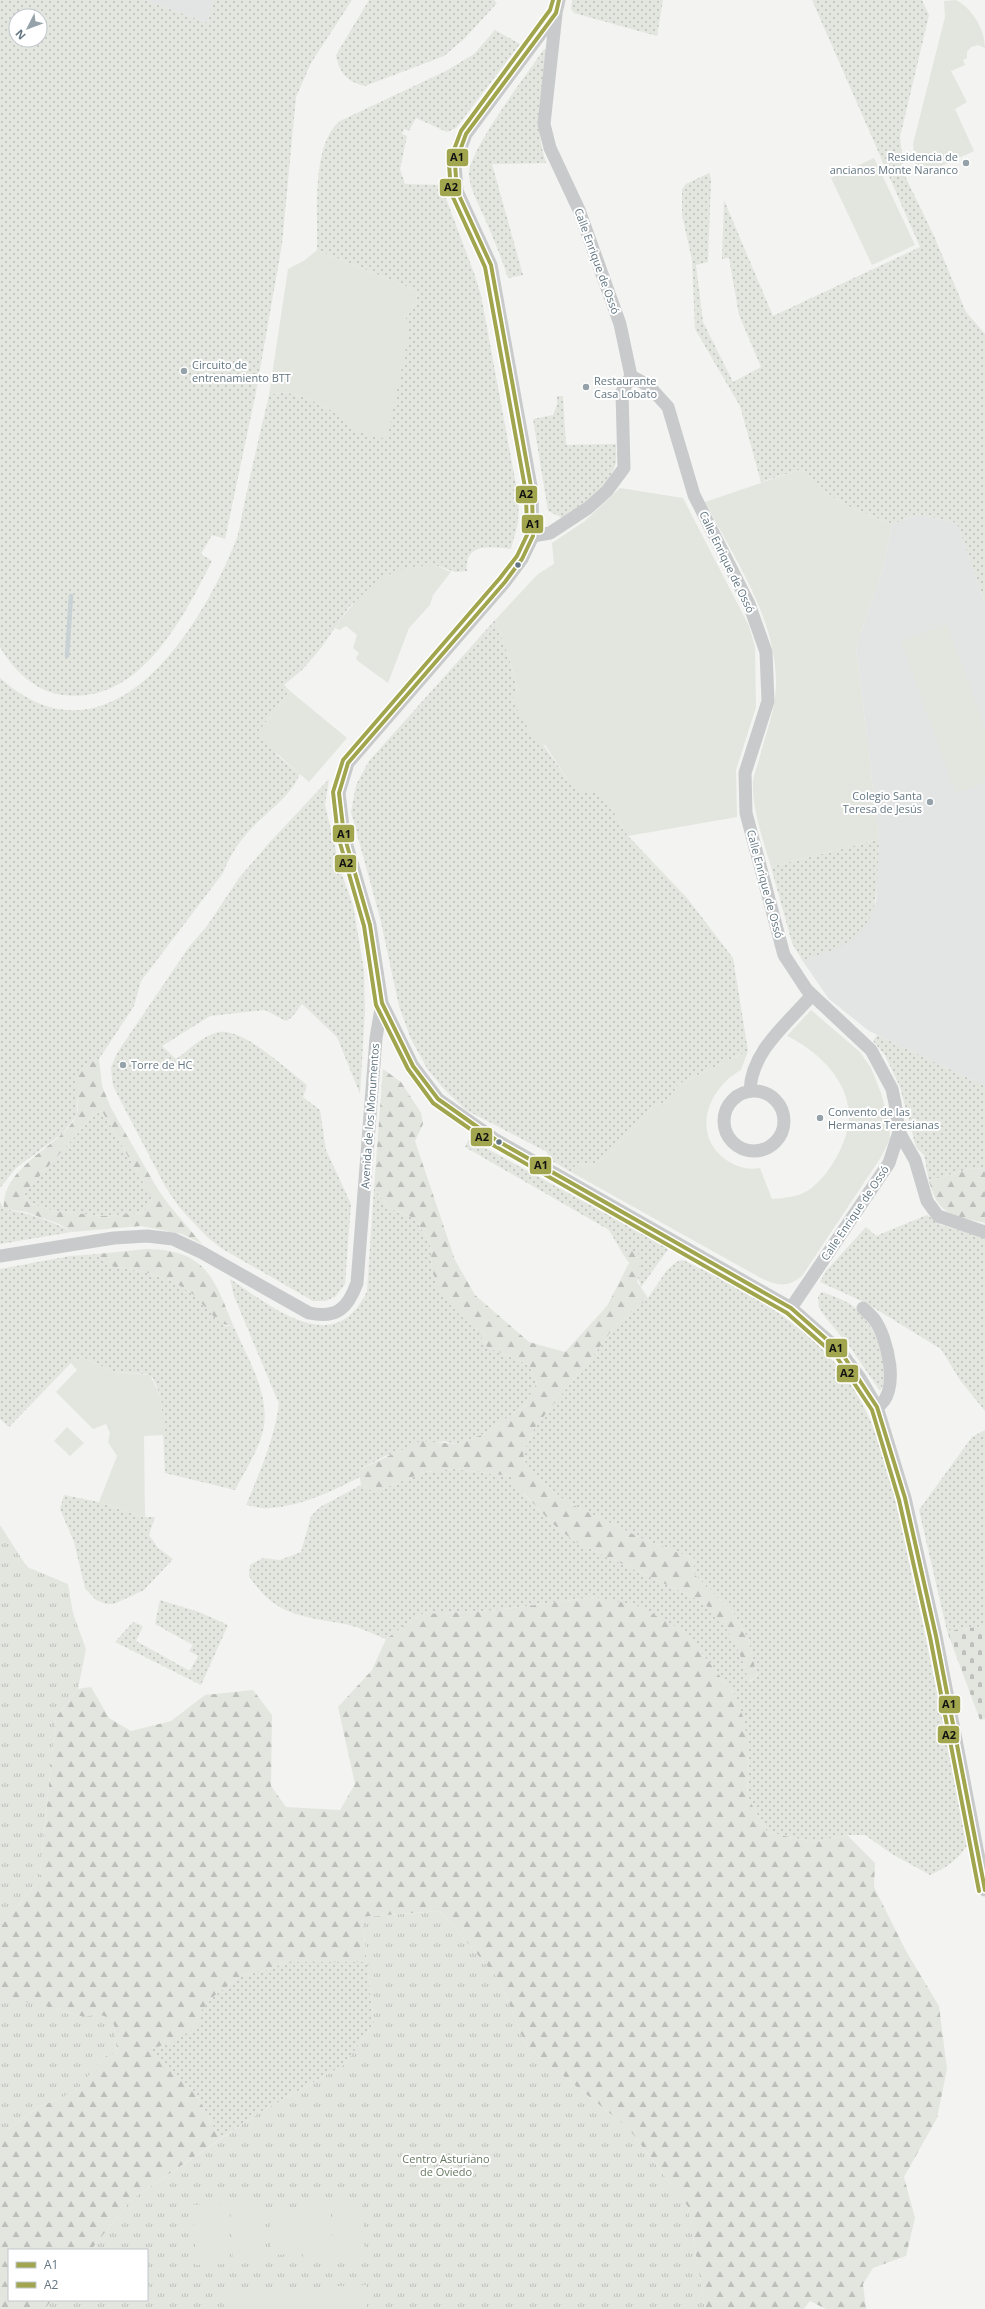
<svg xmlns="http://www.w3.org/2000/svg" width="985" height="2309" viewBox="0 0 985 2309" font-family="'Open Sans',sans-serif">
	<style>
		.built { fill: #e3e5e4 }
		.grass { fill: url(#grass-dots); fill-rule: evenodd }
		.forest { fill: url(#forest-firs); fill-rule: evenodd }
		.cemetery { fill: url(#cemetery-stones) }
		.park { fill: url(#park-tufts) }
		.garden { fill: #e3e6df }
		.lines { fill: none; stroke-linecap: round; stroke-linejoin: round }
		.stream { stroke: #c8d2d4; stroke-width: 4.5 }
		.street { stroke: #c8cacb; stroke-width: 13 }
		.bus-1-casing { stroke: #fff; stroke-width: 7 }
		.bus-2-casing { stroke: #fff; stroke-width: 7 }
		.bus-1 { stroke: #a1a64e; stroke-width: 4 }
		.bus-2 { stroke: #a1a64e; stroke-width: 4 }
		.poi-dot { fill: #95a2a9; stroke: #fff; stroke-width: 1.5 }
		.bus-dot { fill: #637682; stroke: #fff; stroke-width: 1.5 }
		.labels { text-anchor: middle; stroke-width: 4; stroke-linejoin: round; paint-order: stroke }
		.poi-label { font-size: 11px; fill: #637682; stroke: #fff; text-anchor: start }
		.street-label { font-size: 11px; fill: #637682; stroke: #fff }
		.park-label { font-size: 11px; fill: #687962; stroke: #fff }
		.line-badge { stroke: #fff; stroke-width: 1.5 }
		.pale-badge-label { font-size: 11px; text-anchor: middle; font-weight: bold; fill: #111 }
	</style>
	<defs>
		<pattern id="grass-dots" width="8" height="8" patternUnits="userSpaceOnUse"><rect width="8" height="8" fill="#e3e6df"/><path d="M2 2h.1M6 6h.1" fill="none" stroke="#bcbfba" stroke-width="1.8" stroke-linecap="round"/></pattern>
		<pattern id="forest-firs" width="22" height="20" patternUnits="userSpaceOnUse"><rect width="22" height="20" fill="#e3e6df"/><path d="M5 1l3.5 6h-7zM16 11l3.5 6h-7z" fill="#bcbfba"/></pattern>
		<pattern id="cemetery-stones" width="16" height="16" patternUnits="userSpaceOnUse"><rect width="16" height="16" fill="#e3e6df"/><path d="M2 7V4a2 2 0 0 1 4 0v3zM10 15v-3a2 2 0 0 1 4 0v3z" fill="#bcbfba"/></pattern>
		<pattern id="park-tufts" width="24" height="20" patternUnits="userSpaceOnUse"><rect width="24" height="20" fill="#e3e6df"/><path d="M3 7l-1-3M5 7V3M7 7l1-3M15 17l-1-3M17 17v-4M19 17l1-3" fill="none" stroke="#bcbfba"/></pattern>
	</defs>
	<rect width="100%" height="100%" fill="#f3f3f1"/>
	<path class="built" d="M 144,0 L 213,0 L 208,23 Z
		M 918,514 L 957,523 L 985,603 L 985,1086 L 869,1031 L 829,999 L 802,960 L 876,902 L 879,839 L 856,647 L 883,568 L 892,524 Z"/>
	<path class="grass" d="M 0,0 L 144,0 L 208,23 L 213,0 L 352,0 L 311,63 L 296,97 L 282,244 L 256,392 L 225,539 L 212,535 L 201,554 L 212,561 C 183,618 140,705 63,695 C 36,692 13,670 0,647 ZM 16,16 L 40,16 L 40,40 L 16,40 Z
		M 369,0 L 494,0 L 497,3 L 465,38 L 444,56 L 365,86 C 347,82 339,72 336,55 Z
		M 572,0 L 663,0 L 657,36 L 574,13 L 571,9 Z
		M 812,0 L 922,0 L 929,15 L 900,137 L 904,174 L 934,236 L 966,312 L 985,334 L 985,603 L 957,523 L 918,514 L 892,524 L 852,508 L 831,496 L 802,469 L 761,482 L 740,406 L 695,329 L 692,260 L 682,215 L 682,189 L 686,184 L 709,173 L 711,179 L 708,262 L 696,265 L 703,322 L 733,382 L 761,367 L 739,315 L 729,258 L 722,259 L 724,200 L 773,316 L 920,247 Z
		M 495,30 L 520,44 L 456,128 L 447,132 L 416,118 L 409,131 L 404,129 L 402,134 L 407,136 L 400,169 L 405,184 L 441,185 L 474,273 L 481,295 L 519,501 L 518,523 L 511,549 C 492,547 464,542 467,571 L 455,572 L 435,565 L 388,575 L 349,607 L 321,648 L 303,669 L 284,685 L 290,691 L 259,731 L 278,756 L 300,774 C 291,794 277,804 262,818 C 245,833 231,852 223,873 L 141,981 L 134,1006 L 99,1059 L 85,1065 L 77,1076 L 77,1115 L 63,1133 L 16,1168 L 0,1188 L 0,678 C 108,774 198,634 235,543 C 241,528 242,511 246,496 C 253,462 261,429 269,395 L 286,392 L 309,399 L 338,414 L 357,432 L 406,318 L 416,302 L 418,291 L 317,250 C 318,215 311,144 340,121 L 446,71 L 474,54 Z
		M 544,49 L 547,51 C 542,92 533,123 546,163 L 492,164 L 523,275 L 508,278 C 502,259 494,240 486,221 C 480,207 471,192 469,176 C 466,153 529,72 544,49 Z
		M 557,396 L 563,396 L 566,445 L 616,444 C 616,451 617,460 615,466 C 606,490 583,504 563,518 L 548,511 L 533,419 L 553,415 L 557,405 Z
		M 495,620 L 509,657 L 518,693 L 512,700 L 570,783 L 597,791 L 609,804 L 628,836 L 687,898 L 733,958 L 748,1051 L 679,1084 L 667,1102 L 655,1105 L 609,1154 L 593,1164 L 576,1165 L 571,1172 L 549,1159 L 547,1152 L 466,1110 L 445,1090 L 428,1070 L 411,1039 L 399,1006 L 380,918 L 351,812 L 356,785 L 369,761 Z
		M 329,779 L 325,805 L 341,872 L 353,905 L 364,970 L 365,1011 L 360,1094 L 337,1037 L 302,1004 L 292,1017 L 286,1021 L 265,1010 L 210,1016 L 162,1046 L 176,1059 C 188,1051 204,1034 220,1032 C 245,1029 287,1070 307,1085 L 303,1097 L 320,1110 L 326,1150 L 351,1204 L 345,1284 L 335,1297 L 325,1301 L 313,1301 L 221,1248 L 207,1237 L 179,1207 L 165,1186 L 113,1086 L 111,1068 L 117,1053 L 189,947 L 207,926 L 239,878 L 270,842 Z
		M 879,839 C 876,911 882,939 802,960 L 792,943 L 771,867 Z
		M 877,1035 L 985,1086 L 985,1169 L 972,1168 L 929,1181 L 924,1155 L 916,1147 L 900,1087 L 885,1055 L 873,1041 Z
		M 102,1111 L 152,1198 L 149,1207 L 142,1213 L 103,1216 L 54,1211 L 29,1203 L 24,1195 L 28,1189 L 94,1115 Z
		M 469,1139 L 669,1248 L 641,1287 L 629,1249 L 623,1254 L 609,1230 L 465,1147 Z
		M 374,1188 L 389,1208 L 414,1218 L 430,1242 L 432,1268 L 456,1311 L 478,1331 L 487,1347 L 529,1365 L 537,1383 L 524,1406 L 484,1434 L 457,1444 L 443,1441 L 385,1456 L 359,1470 L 360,1477 C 332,1491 302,1506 270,1508 C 263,1509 254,1506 246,1505 C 260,1472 274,1440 279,1404 L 234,1296 L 230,1279 C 271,1306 335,1361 367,1291 Z
		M 0,1202 L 4,1209 C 28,1213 50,1220 72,1232 L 0,1244 Z
		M 927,1215 L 941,1225 L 985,1238 L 985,1411 L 960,1380 L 941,1349 L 866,1303 L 820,1282 L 826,1271 L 866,1227 L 876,1236 Z
		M 97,1254 L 110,1266 L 145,1272 L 171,1280 L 194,1295 L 225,1326 L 234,1327 C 247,1357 269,1392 264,1426 C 260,1449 245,1470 235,1490 L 165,1473 L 161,1398 L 153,1378 L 146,1374 L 114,1372 L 82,1357 L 71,1363 L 9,1427 L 0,1419 L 0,1269 L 70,1256 Z
		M 683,1260 C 737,1286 795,1316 834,1362 C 884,1420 895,1499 911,1571 C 932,1662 949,1754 967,1846 C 956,1861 946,1868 930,1875 L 892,1854 L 865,1835 L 847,1835 L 813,1842 L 767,1832 L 747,1796 L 749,1753 L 735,1695 L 684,1631 L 595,1597 L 488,1611 L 421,1614 L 386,1639 C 371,1633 355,1625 339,1623 C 298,1616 273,1613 249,1576 L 250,1565 L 263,1558 L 280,1560 L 301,1552 L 311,1516 L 320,1507 L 361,1485 L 374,1492 L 425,1472 L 455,1469 L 511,1476 L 523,1493 L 553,1524 L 574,1541 L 703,1602 L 719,1618 L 736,1642 L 750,1682 L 757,1675 L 748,1639 L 733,1612 L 693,1573 L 695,1559 L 643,1539 L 565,1501 L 527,1469 L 523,1453 L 535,1427 L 596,1352 L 614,1327 L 648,1298 L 667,1270 L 676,1262 Z
		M 821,1292 C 835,1296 850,1302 860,1312 C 875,1328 894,1371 880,1391 L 850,1347 L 826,1318 L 819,1308 L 818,1297 Z
		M 985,1430 L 985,1626 L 947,1631 L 919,1510 L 972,1437 Z
		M 64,1495 L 99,1502 L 145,1517 L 155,1517 L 149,1535 L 158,1548 L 173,1559 L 144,1590 L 114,1604 L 106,1604 L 96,1600 L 85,1588 L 74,1542 L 60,1509 Z
		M 160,1600 L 199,1612 L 228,1625 L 201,1685 L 115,1642 L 133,1622 L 143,1626 L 136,1641 L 190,1671 L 198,1656 L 189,1651 L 193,1645 L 155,1624 Z
		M 310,1961 L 367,1962 L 374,2024 L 344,2065 L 259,2113 L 220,2139 L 196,2093 L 145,2049 L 170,2044 L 214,1996 L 241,1976 L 267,1970 L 286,1962 Z"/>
	<path class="forest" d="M 99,1059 L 102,1086 L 111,1108 L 157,1188 L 169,1205 L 202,1244 L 182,1234 L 141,1226 L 72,1232 L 59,1224 L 26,1212 L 4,1209 C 0,1176 43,1152 62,1134 C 67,1130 75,1120 77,1114 C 81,1098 68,1077 85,1065 C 89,1062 94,1062 99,1059 ZM 102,1111 L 152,1198 L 149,1207 L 142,1213 L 103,1216 L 54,1211 L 29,1203 L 24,1195 L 28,1189 L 94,1115 Z
		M 383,1069 L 401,1082 L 421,1113 L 423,1124 L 415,1141 L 455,1260 L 475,1295 L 529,1342 L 565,1352 L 607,1306 L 629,1263 L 623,1254 L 629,1249 L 638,1253 L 641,1261 L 637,1282 L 648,1298 L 614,1327 L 596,1352 L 535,1427 L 523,1453 L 527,1469 L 565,1501 L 643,1539 L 695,1559 L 693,1573 L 733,1612 L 748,1639 L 757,1675 L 749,1682 C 739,1646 730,1629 703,1602 L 574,1541 L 553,1524 L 511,1480 L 511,1476 L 455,1469 L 425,1472 L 374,1492 L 361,1485 L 359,1470 L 420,1441 L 457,1444 L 484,1434 L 524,1406 L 537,1383 L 529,1365 L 487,1347 L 478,1331 L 456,1311 L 437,1286 L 432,1268 L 430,1242 L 414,1218 L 389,1208 L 374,1188 Z
		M 972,1168 L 985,1169 L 985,1223 C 953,1215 939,1217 929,1181 Z
		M 147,1249 C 207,1250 214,1279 234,1327 L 220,1323 L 194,1295 L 171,1280 L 145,1272 L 110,1266 L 97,1254 Z
		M 595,1597 L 636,1605 L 684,1631 L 735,1695 L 744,1720 L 749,1753 L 747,1796 L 767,1832 L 813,1842 L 847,1835 L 875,1863 L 874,1887 L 906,1951 L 939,2006 L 947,2069 L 937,2118 L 904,2177 L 915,2218 L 906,2256 L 873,2268 L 863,2284 L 866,2309 L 826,2309 L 810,2301 L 804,2309 L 705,2309 L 688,2207 L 628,2128 L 526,2046 L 500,1981 L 440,1911 L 362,1917 L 367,1962 L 286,1962 L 267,1970 L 241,1976 L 214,1996 L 201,2011 L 199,2025 L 170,2044 L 146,2049 L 196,2093 L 220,2139 L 131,2200 L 91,2250 L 9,2250 L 9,2300 L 52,2300 L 45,2309 L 0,2309 L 0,2129 L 8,2129 L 41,2106 L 76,2091 L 104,2057 L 117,2052 L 114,2025 L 98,2014 L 83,2017 L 58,2009 L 0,1998 L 0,1927 L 39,1880 L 56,1717 L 78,1689 L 91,1687 L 109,1718 L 131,1731 L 171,1721 L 205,1695 L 253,1690 L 272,1715 L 271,1786 L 286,1807 L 340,1810 L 355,1784 L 338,1707 L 372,1670 L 386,1639 L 421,1614 L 488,1611 Z"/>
	<path class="cemetery" d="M 985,1626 L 985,1719 L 980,1720 L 947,1631 Z"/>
	<path class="park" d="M 0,1525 L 27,1567 L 68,1584 L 73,1613 L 86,1649 L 78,1689 L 56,1717 L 39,1880 L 0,1927 Z
		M 440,1911 L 500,1981 L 526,2046 L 628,2128 L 688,2207 L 705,2309 L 45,2309 L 52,2300 L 147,2300 L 147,2250 L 91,2250 L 131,2200 L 259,2113 L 344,2065 L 374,2024 L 362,1917 Z
		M 2,1997 L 58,2009 L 83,2017 L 98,2014 L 110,2018 L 114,2025 L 117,2052 L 104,2057 L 76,2091 L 41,2106 L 8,2129 L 0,2129 L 0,1998 Z"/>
	<path class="garden" d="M 956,0 C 973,9 985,30 985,48 L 978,45 L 971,47 L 967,52 L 967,58 L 963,60 L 965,65 L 951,71 L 967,102 L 955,109 L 974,151 L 920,176 L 915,162 L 913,144 L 945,17 L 944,1 Z
		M 874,158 L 915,245 L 872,265 L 831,178 Z
		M 317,250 L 418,291 L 416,302 L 406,318 L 409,333 L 387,439 L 357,432 L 338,414 L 309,399 L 286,392 L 269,395 L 288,269 L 305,260 Z
		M 802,469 L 831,496 L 852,508 L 892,524 L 883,568 L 856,647 L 879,839 L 771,867 C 763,839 752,810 753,781 C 754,774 757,767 759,760 C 765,735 777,707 776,681 C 775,616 734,558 705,502 Z
		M 620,488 L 683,498 L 749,626 L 755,647 L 756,707 L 736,770 L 737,817 L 628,836 L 609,804 L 597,791 L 579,792 L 570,783 L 545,745 L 535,741 L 512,700 L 518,692 L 509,657 L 495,620 L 538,574 L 554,564 L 552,543 L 585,521 Z
		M 435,565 L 451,572 L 433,595 L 430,605 L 409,628 L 388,683 L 358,661 L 356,658 L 359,653 L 353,648 L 357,635 L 346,626 L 340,630 L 335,628 C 352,603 376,575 407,568 C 416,566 426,566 435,565 Z
		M 947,624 L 985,729 L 985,782 L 956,793 L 901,641 Z
		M 290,691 L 347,738 L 309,782 L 256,735 Z
		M 811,1010 L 860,1052 L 871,1068 L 881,1093 L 889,1123 L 890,1139 L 881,1157 L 802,1276 C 787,1289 775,1285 759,1277 L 571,1172 L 576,1165 L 593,1164 L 609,1154 L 655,1105 L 667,1102 L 679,1084 L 748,1051 L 741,1070 C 704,1091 690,1141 733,1164 C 741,1168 752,1170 760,1168 L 772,1199 C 784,1198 797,1197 807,1191 C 828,1179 851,1138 849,1113 C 847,1079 817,1050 787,1036 Z
		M 82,1357 L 114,1372 L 150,1375 L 161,1398 L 164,1435 L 144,1436 L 145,1517 L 99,1502 L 117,1456 L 108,1442 L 110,1433 L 106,1424 L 93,1429 L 56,1392 L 77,1370 L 71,1363 Z
		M 67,1427 L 84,1443 L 70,1456 L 54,1441 Z
		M 362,2197 L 365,2257 L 336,2259 L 333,2198 Z
		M 330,2198 L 333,2258 L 303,2260 L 300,2199 Z
		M 263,2202 L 266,2262 L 233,2264 L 230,2203 Z
		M 226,2203 L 229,2264 L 196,2265 L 193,2205 Z
		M 296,2207 L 299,2254 L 271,2255 L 269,2208 Z
		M 366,2285 L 367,2309 L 224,2309 L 223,2291 Z"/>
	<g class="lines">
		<path class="stream" d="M 67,656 L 71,596"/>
		<path class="street" d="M 556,14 L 544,124 L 550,148 L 579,210 L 620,324 L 631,376 L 649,386 L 668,407 L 694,495 L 749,604 L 766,652 L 768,701 L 745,773 L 746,813 L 784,955 L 807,990 L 871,1050 L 892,1089 L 895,1103 L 899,1132 L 889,1163 L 791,1308
			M 533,536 L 550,533 L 588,508 L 607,491 L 624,468 L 622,392 L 631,376
			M 382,1003 L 413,1066 L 438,1099 L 496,1140 L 791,1308 L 841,1352 L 860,1378 L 877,1407 L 905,1498 L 936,1636 L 985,1890
			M 750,1091 C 751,1051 788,1023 812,995
			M724 1121a30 30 0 1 1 60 0a30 30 0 1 1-60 0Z
			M 899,1132 L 915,1160 L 927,1201 L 938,1216 L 985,1232
			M 0,1256 L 114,1238 L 147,1236 L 173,1239 L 201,1252 L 309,1313 C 337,1319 348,1308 357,1283 L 376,1038 L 382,1003 L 370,925 L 344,835 L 339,793 L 348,763 L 505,582 L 522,559 L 533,536 L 532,492 L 491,265 L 457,191 L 455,164 L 466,134 L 556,13 L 559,0
			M 863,1308 C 867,1312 871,1315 874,1319 C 888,1338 901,1393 877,1407"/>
		<g class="bus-1-casing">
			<path id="bus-1" d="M 559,0 L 556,13 L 466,134 L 455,164 L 457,191 L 491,265 L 532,492 L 533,536 L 522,559 L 505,582 L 348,763 L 339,793 L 344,835 L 370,925 L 382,1003 L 413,1066 L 438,1099 L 496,1140 L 791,1308 L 841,1352 L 877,1407 L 905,1498 L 936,1636 L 985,1890"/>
		</g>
		<g class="bus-2-casing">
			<path id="bus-2" d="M 553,0 L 550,10 L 461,131 L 449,163 L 451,193 L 485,267 L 526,493 L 527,535 L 517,556 L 500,578 L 343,760 L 333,792 L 338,836 L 364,926 L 376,1005 L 408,1069 L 433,1103 L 493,1145 L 787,1313 L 836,1356 L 872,1410 L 899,1500 L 930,1637 L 979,1891"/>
		</g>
		<use href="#bus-1" class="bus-1"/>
		<use href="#bus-2" class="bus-2"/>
	</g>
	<g class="poi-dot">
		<circle cx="966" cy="163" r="4"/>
		<circle cx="184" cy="371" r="4"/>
		<circle cx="586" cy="387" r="4"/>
		<circle cx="930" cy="802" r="4"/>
		<circle cx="123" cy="1065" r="4"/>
		<circle cx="820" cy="1118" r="4"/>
	</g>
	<g class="bus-dot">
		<circle cx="518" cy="565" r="3.5"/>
		<circle cx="499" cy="1142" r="3.5"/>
	</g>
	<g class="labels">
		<g class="poi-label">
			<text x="958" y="161" text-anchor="end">Residencia de<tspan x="958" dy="13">ancianos Monte Naranco</tspan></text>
			<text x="192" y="369">Circuito de<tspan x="192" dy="13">entrenamiento BTT</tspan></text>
			<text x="594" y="385">Restaurante<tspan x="594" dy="13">Casa Lobato</tspan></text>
			<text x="922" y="800" text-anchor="end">Colegio Santa<tspan x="922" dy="13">Teresa de Jesús</tspan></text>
			<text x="131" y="1069">Torre de HC</text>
			<text x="828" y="1116">Convento de las<tspan x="828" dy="13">Hermanas Teresianas</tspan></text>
		</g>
		<g class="street-label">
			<text transform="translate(597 261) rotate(70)" y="4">Calle Enrique de Ossó</text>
			<text transform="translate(727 562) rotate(64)" y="4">Calle Enrique de Ossó</text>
			<text transform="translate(765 884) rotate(75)" y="4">Calle Enrique de Ossó</text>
			<text transform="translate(370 1116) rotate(-86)" y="4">Avenida de los Monumentos</text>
			<text transform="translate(855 1213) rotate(-56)" y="4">Calle Enrique de Ossó</text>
		</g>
		<g class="park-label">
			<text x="446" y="2163">Centro Asturiano<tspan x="446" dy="13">de Oviedo</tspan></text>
		</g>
	</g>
	<g class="line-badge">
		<rect x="446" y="148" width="23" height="19" rx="4" fill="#a1a64e"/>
		<rect x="439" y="178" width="23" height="19" rx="4" fill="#a1a64e"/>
		<rect x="515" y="485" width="23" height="19" rx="4" fill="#a1a64e"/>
		<rect x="521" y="514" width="23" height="20" rx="4" fill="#a1a64e"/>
		<rect x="332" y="824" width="23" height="19" rx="4" fill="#a1a64e"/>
		<rect x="334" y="854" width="23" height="19" rx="4" fill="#a1a64e"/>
		<rect x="470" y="1127" width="23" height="20" rx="4" fill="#a1a64e"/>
		<rect x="529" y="1156" width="23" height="19" rx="4" fill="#a1a64e"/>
		<rect x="825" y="1338" width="23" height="20" rx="4" fill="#a1a64e"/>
		<rect x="836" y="1364" width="23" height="19" rx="4" fill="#a1a64e"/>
		<rect x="938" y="1695" width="23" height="19" rx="4" fill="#a1a64e"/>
		<rect x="937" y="1725" width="23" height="19" rx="4" fill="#a1a64e"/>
	</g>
	<g class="pale-badge-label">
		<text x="457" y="161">A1</text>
		<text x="451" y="191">A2</text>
		<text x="526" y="498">A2</text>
		<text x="533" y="528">A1</text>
		<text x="344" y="838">A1</text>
		<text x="346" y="867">A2</text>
		<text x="482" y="1141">A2</text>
		<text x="541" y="1169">A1</text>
		<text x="836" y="1352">A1</text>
		<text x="847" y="1377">A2</text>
		<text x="949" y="1708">A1</text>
		<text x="949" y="1739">A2</text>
	</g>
	<rect x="8" y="2249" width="140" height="52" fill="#ffffff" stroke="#c1c8cd"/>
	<rect x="16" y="2262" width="20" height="6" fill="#a1a64e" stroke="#c1c8cd"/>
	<text x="44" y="2269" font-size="12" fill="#637682">A1</text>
	<rect x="16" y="2282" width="20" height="6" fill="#a1a64e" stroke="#c1c8cd"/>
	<text x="44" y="2289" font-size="12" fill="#637682">A2</text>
	<g transform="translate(28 28) rotate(228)"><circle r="19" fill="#ffffff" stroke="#c1c8cd"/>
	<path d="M0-3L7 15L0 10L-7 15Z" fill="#95a2a9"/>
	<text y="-6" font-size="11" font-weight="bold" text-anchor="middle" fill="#637682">N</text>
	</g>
</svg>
